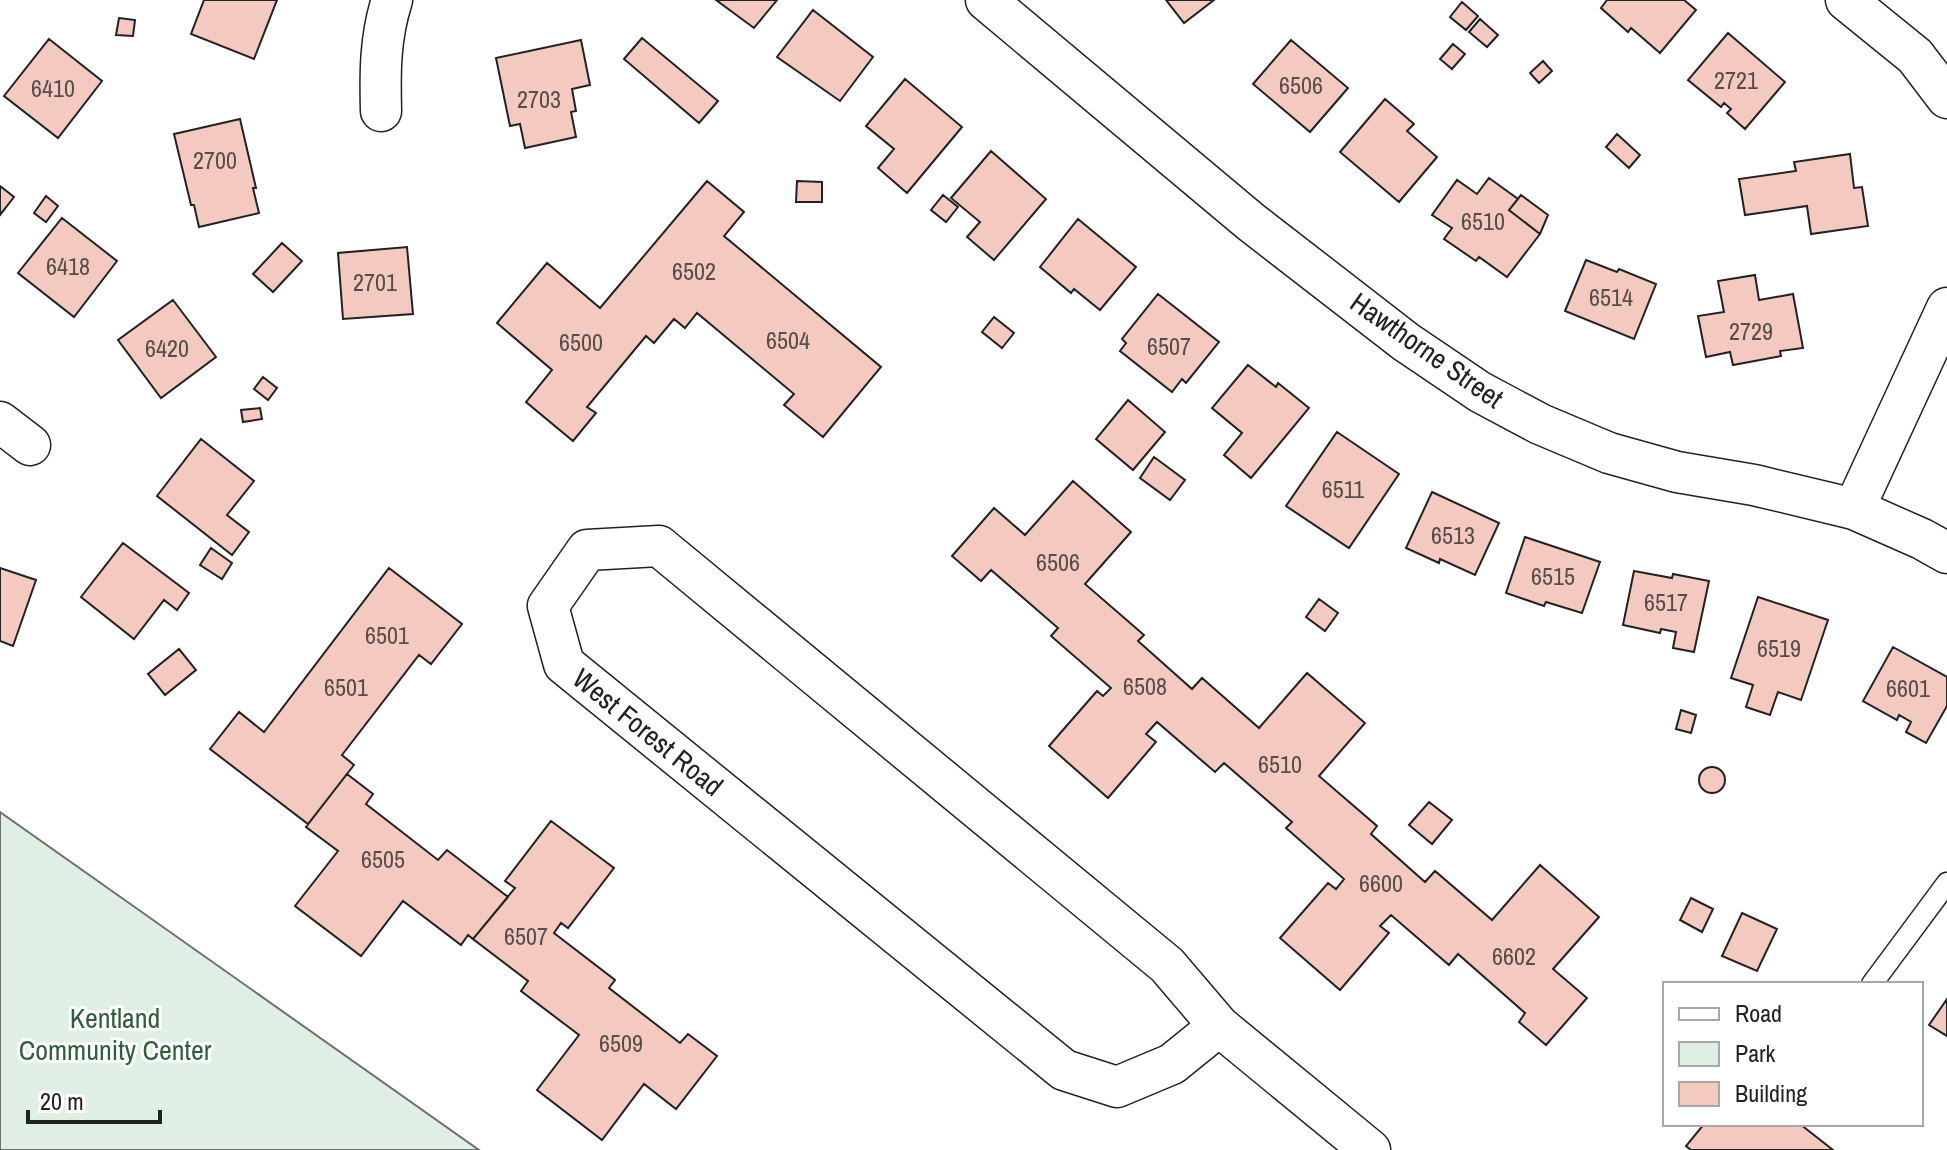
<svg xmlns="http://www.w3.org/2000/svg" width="1947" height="1150" viewBox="0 0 1947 1150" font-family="'Archivo Narrow',sans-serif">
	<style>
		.green { fill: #e0efe3; stroke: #6f6f6f; stroke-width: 2 }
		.building { fill: #f3c9c0; stroke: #222; stroke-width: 2 }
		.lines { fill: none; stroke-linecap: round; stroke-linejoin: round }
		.service-casing { stroke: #222; stroke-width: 23 }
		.minor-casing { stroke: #222; stroke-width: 43 }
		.service { stroke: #fff; stroke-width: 20 }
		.minor { stroke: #fff; stroke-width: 40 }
		.labels { text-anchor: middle; stroke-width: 6; stroke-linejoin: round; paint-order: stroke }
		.number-label { font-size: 24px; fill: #564c4a }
		.street-label { font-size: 28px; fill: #222; stroke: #fff }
		.park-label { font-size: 28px; fill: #2f5e38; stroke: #fff }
	</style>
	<rect width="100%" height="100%" fill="#fff"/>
	<path class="green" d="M 0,812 L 479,1150 L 0,1150 Z"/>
	<path class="building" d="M 204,0 L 277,0 L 254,59 L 191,34 Z
		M 716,0 L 777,0 L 754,28 Z
		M 1166,0 L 1214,0 L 1184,23 Z
		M 1607,0 L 1684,0 L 1696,10 L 1660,53 L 1631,28 L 1628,32 L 1601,8 Z
		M 1462,2 L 1478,16 L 1466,30 L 1450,17 Z
		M 813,10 L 873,57 L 840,101 L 777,57 Z
		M 119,18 L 135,20 L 133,36 L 116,35 Z
		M 1480,19 L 1498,35 L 1487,47 L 1469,32 Z
		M 1728,33 L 1785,82 L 1745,129 L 1727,113 L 1731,109 L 1724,103 L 1721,107 L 1688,80 Z
		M 642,38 L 718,101 L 699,123 L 624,59 Z
		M 49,39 L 102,81 L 58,138 L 4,96 Z
		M 581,40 L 590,85 L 572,89 L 576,111 L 571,112 L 576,137 L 525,148 L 520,124 L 510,126 L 496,58 Z
		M 1291,40 L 1348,88 L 1310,132 L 1253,84 Z
		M 1453,44 L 1465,54 L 1452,69 L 1440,59 Z
		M 1543,61 L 1552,71 L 1539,83 L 1530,73 Z
		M 905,79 L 962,127 L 907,193 L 878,168 L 894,149 L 866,126 Z
		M 1385,99 L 1414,124 L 1407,131 L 1437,157 L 1399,202 L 1340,152 Z
		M 240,119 L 256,188 L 253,188 L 259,213 L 199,227 L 194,205 L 191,205 L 174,134 Z
		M 1617,134 L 1640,155 L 1629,168 L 1606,147 Z
		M 991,151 L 1046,199 L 994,260 L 967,237 L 980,222 L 951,198 Z
		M 1850,154 L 1854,188 L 1862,187 L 1868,226 L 1811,234 L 1807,206 L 1745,215 L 1739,179 L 1796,171 L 1794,162 Z
		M 1489,178 L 1518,199 L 1509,210 L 1540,234 L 1507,277 L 1479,257 L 1476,261 L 1444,239 L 1452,228 L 1432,215 L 1457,180 L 1477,194 Z
		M 707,181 L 744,212 L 724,236 L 881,367 L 823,437 L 784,405 L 794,394 L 697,313 L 685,328 L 674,319 L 654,343 L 646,336 L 587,407 L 596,413 L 573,441 L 526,402 L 552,370 L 497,323 L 547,263 L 600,308 Z
		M 797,181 L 822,182 L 822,202 L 796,202 Z
		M 0,186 L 14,197 L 0,215 Z
		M 943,195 L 958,207 L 946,222 L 931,210 Z
		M 1521,195 L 1548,215 L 1540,234 L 1509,210 Z
		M 46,196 L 58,206 L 46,222 L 34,213 Z
		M 62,218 L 117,261 L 74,317 L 18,273 Z
		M 1078,219 L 1136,267 L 1100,310 L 1074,289 L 1071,293 L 1040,267 Z
		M 282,243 L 302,261 L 273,292 L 253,274 Z
		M 407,247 L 413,314 L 343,319 L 338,253 Z
		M 1586,260 L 1617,272 L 1619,269 L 1656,284 L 1634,339 L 1565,311 Z
		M 1755,275 L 1759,300 L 1793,294 L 1803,348 L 1780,351 L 1781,356 L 1733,365 L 1730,352 L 1706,357 L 1698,316 L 1724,312 L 1718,281 Z
		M 1158,294 L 1219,342 L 1186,383 L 1182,379 L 1172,392 L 1120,351 L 1126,343 L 1122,339 Z
		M 173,300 L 216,357 L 161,398 L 118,340 Z
		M 994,317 L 1014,333 L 1002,348 L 982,332 Z
		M 1248,365 L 1276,387 L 1278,383 L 1309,408 L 1251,478 L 1224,455 L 1242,433 L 1212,408 Z
		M 263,377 L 277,388 L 268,400 L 254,389 Z
		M 1128,400 L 1165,432 L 1133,470 L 1096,439 Z
		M 260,408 L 262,419 L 243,422 L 241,410 Z
		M 1337,432 L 1399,474 L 1349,548 L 1286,506 Z
		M 201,439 L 254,481 L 227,515 L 249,532 L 232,555 L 157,496 Z
		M 1154,457 L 1185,480 L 1170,500 L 1140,478 Z
		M 1073,481 L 1131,532 L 1085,584 L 1144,635 L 1138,641 L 1192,689 L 1202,678 L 1259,728 L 1307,673 L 1365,723 L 1319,776 L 1377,826 L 1371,834 L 1425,882 L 1435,871 L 1492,920 L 1540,865 L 1599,917 L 1553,969 L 1587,998 L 1546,1045 L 1519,1022 L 1525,1013 L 1458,954 L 1449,965 L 1391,915 L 1380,926 L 1389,933 L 1340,990 L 1280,938 L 1328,883 L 1336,889 L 1344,879 L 1286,828 L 1292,822 L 1224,763 L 1215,772 L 1157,722 L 1146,734 L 1156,742 L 1108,798 L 1049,746 L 1097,691 L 1103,696 L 1111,688 L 1051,636 L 1058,628 L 991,570 L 981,581 L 952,556 L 994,508 L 1025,535 Z
		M 1432,492 L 1499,523 L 1475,575 L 1440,559 L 1439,563 L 1406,548 Z
		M 1525,537 L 1600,562 L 1582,613 L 1546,602 L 1544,606 L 1506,593 Z
		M 123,543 L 189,593 L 177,610 L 164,600 L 134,639 L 81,597 Z
		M 211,548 L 232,563 L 222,579 L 200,565 Z
		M 0,568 L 36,580 L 13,646 L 0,641 Z
		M 389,568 L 462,624 L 431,664 L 419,655 L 342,755 L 354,765 L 308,824 L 210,749 L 239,712 L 264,732 Z
		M 1634,571 L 1672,578 L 1673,574 L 1709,581 L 1694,652 L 1673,648 L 1676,632 L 1661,629 L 1660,633 L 1623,625 Z
		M 1758,597 L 1828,620 L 1801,700 L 1778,692 L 1770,715 L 1746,707 L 1753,685 L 1731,678 Z
		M 1319,599 L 1338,613 L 1325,631 L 1306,617 Z
		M 1893,647 L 1947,677 L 1947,706 L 1926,743 L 1906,732 L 1911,722 L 1899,715 L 1897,720 L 1863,701 Z
		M 179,649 L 196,670 L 165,695 L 148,674 Z
		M 1681,710 L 1696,715 L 1691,733 L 1676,729 Z
		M1699 780a13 13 0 1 1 26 0a13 13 0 1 1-26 0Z
		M 347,774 L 373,794 L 366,804 L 438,860 L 447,850 L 508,897 L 473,939 L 468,935 L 461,945 L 403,901 L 361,956 L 295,906 L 338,851 L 306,827 Z
		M 1429,802 L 1452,820 L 1432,844 L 1409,825 Z
		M 551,821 L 614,868 L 568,928 L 561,923 L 554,933 L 615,980 L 609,988 L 680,1043 L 688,1034 L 717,1056 L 676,1109 L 644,1084 L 602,1140 L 537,1090 L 579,1035 L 521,991 L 528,981 L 473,939 L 515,888 L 505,881 Z
		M 1691,898 L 1713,909 L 1702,932 L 1680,920 Z
		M 1742,913 L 1777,929 L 1757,971 L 1722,956 Z
		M 1947,999 L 1947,1036 L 1929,1025 Z
		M 1704,1124 L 1800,1124 L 1833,1150 L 1691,1150 L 1686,1146 Z"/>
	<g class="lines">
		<g class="service-casing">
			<path id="service" d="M 1872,984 L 1947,883"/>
		</g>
		<g class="minor-casing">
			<path id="minor" d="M 986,0 L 1251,222 L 1406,342 L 1480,392 L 1540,424 L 1609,453 L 1677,472 L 1754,485 L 1854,509 L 1922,539 L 1947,553
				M 1846,0 L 1915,56 L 1947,98
				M 381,111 C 380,72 380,37 392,0
				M 0,422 L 30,445
				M 1854,509 L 1947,308
				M 659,546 L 1167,965 L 1219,1026 L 1172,1064 L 1117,1087 L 1064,1070 L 564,664 L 548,606 L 587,550 Z
				M 1219,1026 L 1370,1150"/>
		</g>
		<use href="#service" class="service"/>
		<use href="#minor" class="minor"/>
	</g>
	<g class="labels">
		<g class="number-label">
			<text x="1736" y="89">2721</text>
			<text x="1301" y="94">6506</text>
			<text x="53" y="97">6410</text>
			<text x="539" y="108">2703</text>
			<text x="215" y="169">2700</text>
			<text x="1483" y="230">6510</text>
			<text x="68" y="275">6418</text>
			<text x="694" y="280">6502</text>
			<text x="375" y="291">2701</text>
			<text x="1611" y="306">6514</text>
			<text x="1751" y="340">2729</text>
			<text x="788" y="349">6504</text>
			<text x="581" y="351">6500</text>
			<text x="1169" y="355">6507</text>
			<text x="167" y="357">6420</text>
			<text x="1343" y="498">6511</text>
			<text x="1453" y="544">6513</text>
			<text x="1058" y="571">6506</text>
			<text x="1553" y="585">6515</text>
			<text x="1666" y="611">6517</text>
			<text x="387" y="644">6501</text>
			<text x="1779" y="657">6519</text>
			<text x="1145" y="695">6508</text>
			<text x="346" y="696">6501</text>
			<text x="1908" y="697">6601</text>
			<text x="1280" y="773">6510</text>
			<text x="383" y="868">6505</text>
			<text x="1381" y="892">6600</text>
			<text x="526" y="945">6507</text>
			<text x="1514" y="965">6602</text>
			<text x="621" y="1052">6509</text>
		</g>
		<g class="street-label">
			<text transform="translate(1427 350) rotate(35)" y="10">Hawthorne Street</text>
			<text transform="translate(648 732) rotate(39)" y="10">West Forest Road</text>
		</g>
		<g class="park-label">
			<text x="115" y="1028">Kentland<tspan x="115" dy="32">Community Center</tspan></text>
		</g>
	</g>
	<rect x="1663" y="982" width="260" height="144" fill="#ffffff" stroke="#a7a7a7" stroke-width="2"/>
	<rect x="1679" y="1008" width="40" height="12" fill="#ffffff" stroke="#a7a7a7" stroke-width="2"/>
	<text x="1735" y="1022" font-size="24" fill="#222222">Road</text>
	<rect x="1679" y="1042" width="40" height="24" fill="#e0efe3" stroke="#a7a7a7" stroke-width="2"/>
	<text x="1735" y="1062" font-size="24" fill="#222222">Park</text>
	<rect x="1679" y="1082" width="40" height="24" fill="#f3c9c0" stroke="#a7a7a7" stroke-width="2"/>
	<text x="1735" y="1102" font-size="24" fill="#222222">Building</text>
	<path d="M28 1110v12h132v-12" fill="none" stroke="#222222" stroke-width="4"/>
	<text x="40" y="1110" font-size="24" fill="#222222" stroke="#ffffff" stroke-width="6" paint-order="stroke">20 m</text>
</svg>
